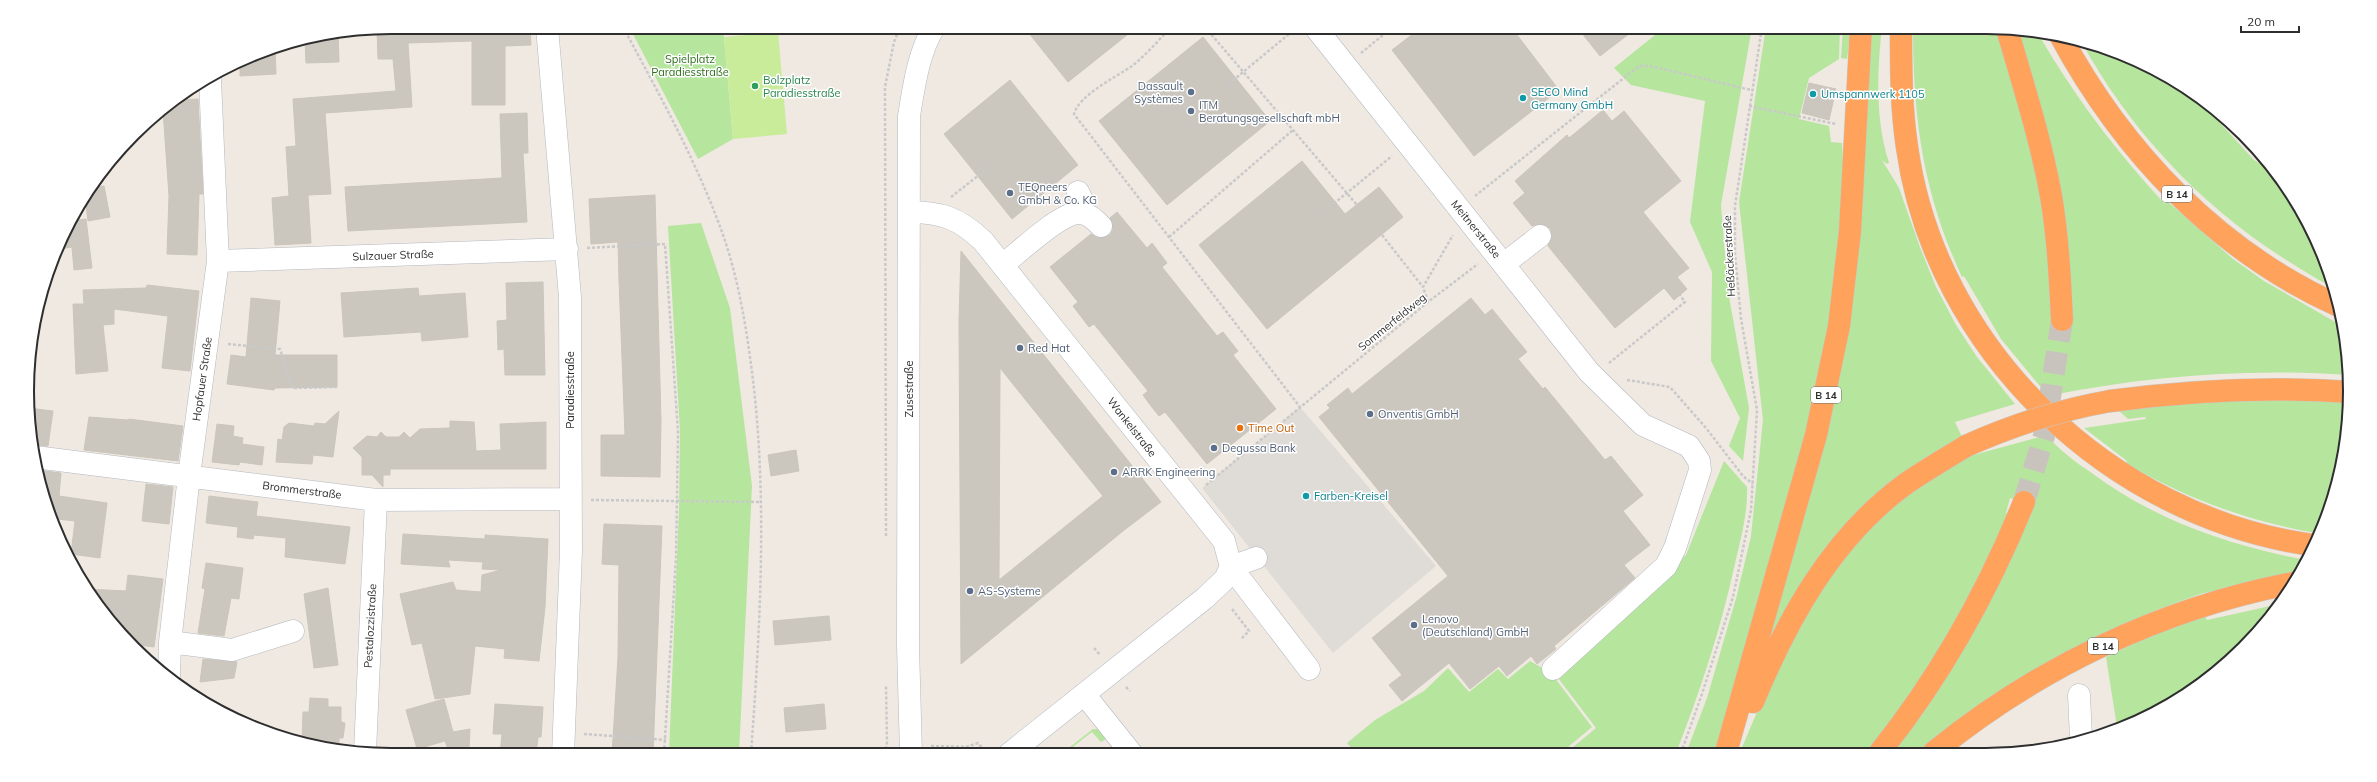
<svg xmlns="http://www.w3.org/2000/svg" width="2377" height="782" viewBox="0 0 2377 782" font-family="Mulish,sans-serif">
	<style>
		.green { fill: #b6e59e }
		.pitch { fill: #c9ec9a }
		.plaza { fill: #dfdcd8 }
		.building { fill: #cbc7bf; stroke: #cbc5ba; fill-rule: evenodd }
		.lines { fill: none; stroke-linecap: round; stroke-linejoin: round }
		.highway-tunnel { stroke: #c8c4bd; stroke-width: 22; stroke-dasharray: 22 11; stroke-linecap: butt }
		.minor-casing { stroke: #b4b7c1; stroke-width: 23 }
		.highway-casing { stroke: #c9c9c9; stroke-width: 23 }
		.path { stroke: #c9c9c9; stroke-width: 2.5; stroke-dasharray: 3 2; stroke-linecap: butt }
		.minor { stroke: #fff; stroke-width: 22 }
		.highway { stroke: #ffa35c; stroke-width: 22 }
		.highway-bridge-casing { stroke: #c9c9c9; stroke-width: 23; stroke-linecap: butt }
		.highway-bridge { stroke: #ffa35c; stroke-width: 22 }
		.leisure-dot { fill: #2e9e5b; stroke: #fff; stroke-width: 1.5 }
		.service-dot { fill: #5c6f8a; stroke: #fff; stroke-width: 1.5 }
		.culture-dot { fill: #0f9aa8; stroke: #fff; stroke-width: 1.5 }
		.food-dot { fill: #e8710a; stroke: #fff; stroke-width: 1.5 }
		.labels { text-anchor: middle; stroke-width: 3; stroke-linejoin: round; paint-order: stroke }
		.shield { fill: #fff; stroke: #6d6d6d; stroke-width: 1 }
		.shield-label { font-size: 10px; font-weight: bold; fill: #2e2e2e }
		.park-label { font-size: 11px; fill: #2c6e1b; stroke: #fff }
		.leisure-label { font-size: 11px; fill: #27864d; stroke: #fff; text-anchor: start }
		.service-label { font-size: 11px; fill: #4e5e75; stroke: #fff; text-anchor: start }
		.culture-label { font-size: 11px; fill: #0d838f; stroke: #fff; text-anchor: start }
		.street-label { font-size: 11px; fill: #2e2e2e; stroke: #fff }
		.food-label { font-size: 11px; fill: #c56008; stroke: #fff; text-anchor: start }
		.rim { fill: none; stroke: #2e2e2e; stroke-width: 2 }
	</style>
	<rect width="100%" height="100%" fill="#efe9e1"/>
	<path class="green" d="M 695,27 L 723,27 L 733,139 L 698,159 L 633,34 Z
		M 1665,27 L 1752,27 L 1721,205 L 1728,291 L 1749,408 L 1743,461 L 1729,446 L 1740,418 L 1711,361 L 1712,272 L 1690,222 L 1705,101 L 1631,85 L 1614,68 Z
		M 1766,27 L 1840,27 L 1839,59 L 1809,78 L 1799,119 L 1829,126 L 1831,142 L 1842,143 L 1844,175 L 1838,269 L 1814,412 L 1727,717 L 1715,752 L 1686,753 L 1707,698 L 1737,595 L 1751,536 L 1763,420 L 1739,202 Z
		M 1843,27 L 1851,27 L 1847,59 L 1841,58 Z
		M 1872,27 L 1882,27 C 1877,71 1875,119 1889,163 L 1887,164 L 1882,160 L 1899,188 L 1921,250 L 1936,287 L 1956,325 L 1977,357 L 2015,404 L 1955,422 L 1962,437 L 1921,460 L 1923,463 L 1771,643 L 1766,640 L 1860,230 Z
		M 1913,27 L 2000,28 L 2036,166 L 2062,320 L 2016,30 L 2037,32 C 2075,97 2114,149 2165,204 L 2167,201 L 2233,259 L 2264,281 L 2344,327 L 2348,375 C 2249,368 2145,376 2048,396 L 2001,339 L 1964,276 L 1962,277 C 1923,193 1913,119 1913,27 Z
		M 2081,41 L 2126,55 L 2188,88 L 2254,160 L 2275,173 L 2289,189 L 2322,252 L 2333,287 C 2317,280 2303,270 2288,261 C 2202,207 2130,131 2081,41 Z
		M 701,223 L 730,308 L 752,486 L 739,754 L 669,754 L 679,508 L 680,431 L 668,226 Z
		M 2235,400 L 2349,400 L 2343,462 L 2316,533 C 2248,521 2186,499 2126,463 L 2127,461 L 2084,428 L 2146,419 L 2145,417 L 2128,419 L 2119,411 L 2157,405 Z
		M 2047,435 C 2058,449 2074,461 2089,471 C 2154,520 2227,545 2306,560 L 2302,571 L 2200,594 L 2157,610 L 2106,632 L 1919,752 L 1894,752 L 1926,709 L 1955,663 L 2024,502 L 2010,498 L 2006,513 L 2011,515 L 1967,606 L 1886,731 L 1868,752 L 1740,752 L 1775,670 L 1818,589 L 1870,527 L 1911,493 L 1940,472 L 1970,456 Z
		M 1724,461 L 1747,487 C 1748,515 1740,541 1734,568 C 1720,631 1700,692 1676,753 L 1566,753 L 1596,728 L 1552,670 L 1686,555 Z
		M 2275,605 L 2226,665 L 2147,718 L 2117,727 L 2106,657 L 2155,634 L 2205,616 L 2207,620 Z
		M 1530,661 L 1551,673 L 1592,727 L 1561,753 L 1356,753 L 1347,743 L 1375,720 L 1424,691 L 1448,668 L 1469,692 L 1498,669 L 1508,679 Z
		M 1093,729 L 1098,729 L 1106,739 L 1101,742 L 1092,732 L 1070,749 L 1073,754 L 1068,751 L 1061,754 Z
		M 935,749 L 978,754 L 939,754 Z"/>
	<path class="pitch" d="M 778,32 L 787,134 L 733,139 L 724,37 Z"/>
	<path class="plaza" d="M 1300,407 L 1436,566 L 1333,653 L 1202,488 Z"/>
	<path class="building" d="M 422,27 L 530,27 L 531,45 L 505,46 L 505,105 L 472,105 L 472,41 L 408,43 L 412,107 L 325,113 L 331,194 L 308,195 L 311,243 L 275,245 L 272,198 L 289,196 L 286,147 L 296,146 L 293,99 L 396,91 L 393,59 L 378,59 L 377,29 Z
		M 1024,27 L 1054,27 L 1060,35 L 1070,27 L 1137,27 L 1068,82 Z
		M 1422,27 L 1511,27 L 1559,90 L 1474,156 L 1392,50 Z
		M 1577,27 L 1638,27 L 1600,56 Z
		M 338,32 L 339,62 L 306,63 L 305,39 Z
		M 1203,37 L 1270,121 L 1167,205 L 1099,121 Z
		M 275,48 L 276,74 L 240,76 L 240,62 L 252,55 Z
		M 1010,80 L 1078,165 L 1012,219 L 944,134 Z
		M 1809,83 L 1836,89 L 1829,120 L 1802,113 Z
		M 198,99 L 203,194 L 199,194 L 197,255 L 167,254 L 169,196 L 163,110 L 179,100 Z
		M 1603,110 L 1612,121 L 1624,111 L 1681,181 L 1643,212 L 1689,268 L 1677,277 L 1687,289 L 1674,300 L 1664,288 L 1615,328 L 1548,246 L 1552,235 L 1550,228 L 1539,224 L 1532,226 L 1513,203 L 1525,193 L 1515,181 L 1567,135 L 1569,138 Z
		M 527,113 L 528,153 L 523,153 L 527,222 L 348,231 L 345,187 L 502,178 L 500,114 Z
		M 1302,161 L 1345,214 L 1379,187 L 1403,217 L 1267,329 L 1199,245 Z
		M 104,186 L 110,217 L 88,221 L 85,198 L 91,188 Z
		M 655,195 L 661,421 L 660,477 L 601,476 L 601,435 L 625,435 L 619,280 L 618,242 L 591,244 L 589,199 Z
		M 1117,212 L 1147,248 L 1152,243 L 1167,263 L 1162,267 L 1217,336 L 1223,332 L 1238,351 L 1233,355 L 1276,409 L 1207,464 L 1165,412 L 1159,416 L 1151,406 L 1143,395 L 1148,391 L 1094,324 L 1089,327 L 1073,306 L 1078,302 L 1050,267 L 1091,234 L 1098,238 L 1110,235 L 1113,229 L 1110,218 Z
		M 86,219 L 92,268 L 74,270 L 72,247 L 59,249 L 65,230 L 70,221 Z
		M 961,251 L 1161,502 L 1123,531 L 961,664 L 959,320 ZM 1000,368 L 1103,496 L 999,580 Z
		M 543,282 L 545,375 L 505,375 L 504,349 L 498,350 L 497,321 L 507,320 L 506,283 Z
		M 147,285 L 199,291 L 190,371 L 162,368 L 168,316 L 114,309 L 114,324 L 103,325 L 108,371 L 76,374 L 73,304 L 84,304 L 83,290 L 146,288 Z
		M 418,288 L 419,296 L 465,293 L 468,337 L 422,341 L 421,332 L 344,337 L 341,293 Z
		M 251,298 L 280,301 L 275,355 L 337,355 L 337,387 L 275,388 L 274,390 L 227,384 L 231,355 L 246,357 Z
		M 1471,298 L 1485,315 L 1492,309 L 1527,352 L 1518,359 L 1543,389 L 1545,387 L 1605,460 L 1611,456 L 1643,495 L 1623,511 L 1650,545 L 1624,565 L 1635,578 L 1554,646 L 1556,649 L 1537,664 L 1531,656 L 1507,676 L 1499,666 L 1470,689 L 1449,663 L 1402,701 L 1389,685 L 1402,675 L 1372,638 L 1448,576 L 1319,417 L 1330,408 L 1327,405 L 1348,388 L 1352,394 Z
		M 28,408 L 53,411 L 48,446 L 33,445 Z
		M 339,411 L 333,457 L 313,455 L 312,464 L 276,462 L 278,439 L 282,440 L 284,427 L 289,423 L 314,426 L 315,423 L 325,424 Z
		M 89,417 L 128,420 L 129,419 L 183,426 L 178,461 L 84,450 Z
		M 450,421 L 474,422 L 476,451 L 501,450 L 500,424 L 546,422 L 546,469 L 390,469 L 390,475 L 383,475 L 383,487 L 372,475 L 362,475 L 362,457 L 353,448 L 367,436 L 377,437 L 381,432 L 386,437 L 399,437 L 404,432 L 410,438 L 420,429 L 450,428 Z
		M 217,424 L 234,426 L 233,436 L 243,438 L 242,444 L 264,447 L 262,465 L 240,462 L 239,465 L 212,462 Z
		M 796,450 L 799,471 L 771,476 L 768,455 Z
		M 37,470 L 61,473 L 59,496 L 107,503 L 100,558 L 71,554 L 75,521 L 57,519 L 56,523 L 39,485 Z
		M 146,484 L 173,487 L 169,524 L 142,521 Z
		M 209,496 L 258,502 L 256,516 L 350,527 L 345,564 L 285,557 L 286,538 L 254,535 L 253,539 L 237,537 L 238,527 L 206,523 Z
		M 604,524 L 662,526 L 653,754 L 612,755 L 618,657 L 619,565 L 602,564 Z
		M 403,534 L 485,539 L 485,535 L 548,539 L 545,607 L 539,661 L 504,658 L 505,649 L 475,646 L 470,694 L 435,699 L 422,643 L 412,645 L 400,594 L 453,582 L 456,590 L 481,592 L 482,575 L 501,570 L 482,569 L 483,562 L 448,560 L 450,567 L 401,564 Z
		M 206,563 L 243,568 L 239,599 L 231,598 L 224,636 L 198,633 L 205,589 L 202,588 Z
		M 128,575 L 163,579 L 154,647 L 130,644 L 86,589 L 126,591 Z
		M 328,588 L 338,665 L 314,668 L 304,594 Z
		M 829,616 L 831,640 L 775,645 L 773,621 Z
		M 203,659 L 237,662 L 234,678 L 200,682 Z
		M 310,698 L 328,699 L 328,707 L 341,707 L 341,722 L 345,723 L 343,738 L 339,738 L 339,748 L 320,748 L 302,742 L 303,712 L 309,712 Z
		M 444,699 L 453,732 L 470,729 L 469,748 L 449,752 L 445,741 L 417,749 L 406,710 Z
		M 495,704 L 543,707 L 541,737 L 538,737 L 536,755 L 500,755 L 502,734 L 493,734 Z
		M 824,704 L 826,729 L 786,732 L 784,708 Z"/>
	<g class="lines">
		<path class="highway-tunnel" d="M 2024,502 L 2044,436 L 2062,320"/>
		<g class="minor-casing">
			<path id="minor" d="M 547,27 L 570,297 L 571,551 L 563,755
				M 1315,27 L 1589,372 L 1643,425 L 1689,446 L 1699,461 L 1700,470 L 1675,548 L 1666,566 L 1553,669
				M 909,212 C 941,212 959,218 983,241 L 1224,541 L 1231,567 L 1225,579 L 1205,598 L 1009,754
				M 1077,213 L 1083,202 L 1078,192
				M 218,261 L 567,249
				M 1004,264 C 1019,252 1058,215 1077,213 C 1087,212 1094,219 1101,226
				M 1504,264 L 1540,236
				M 35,457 L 376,500 L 570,499
				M 1256,558 L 1231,567 L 1309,669
				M 170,642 L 232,650 L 293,631
				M 169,677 L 170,642 L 189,476 L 218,261 L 210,80
				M 1084,694 L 1132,754
				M 2079,695 L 2081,738
				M 365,752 L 376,500
				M 911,754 L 908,646 L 909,116 C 914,86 918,54 934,27"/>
		</g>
		<g class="highway-casing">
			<path id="highway" d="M 1901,27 C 1901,67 1901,108 1907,147 C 1935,350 2111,517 2312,545
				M 2007,29 C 2023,84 2041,140 2051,196 C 2058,237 2060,279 2062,320
				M 2060,35 C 2123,152 2217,251 2339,306
				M 2110,401 C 2192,390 2267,386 2350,392
				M 1753,702 C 1787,620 1831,539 1904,485 C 1924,471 1945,459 1966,446
				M 1726,752 L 1816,435 L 1839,326 L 1850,231 L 1861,27
				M 1880,752 C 1940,677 1988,591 2024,502
				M 1934,752 C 2037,668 2162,608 2293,583"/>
		</g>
		<path class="path" d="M 623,27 C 659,94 696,160 722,232 C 738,277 746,325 752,372 C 768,499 760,627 751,754
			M 1171,27 C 1159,40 1146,55 1132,66 C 1116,77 1079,95 1074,114 L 1300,407
			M 1205,27 L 1357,205
			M 1361,53 L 1393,27
			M 1225,87 L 1295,29
			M 1749,106 L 1836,124
			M 1475,196 L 1639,66 L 1650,66 L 1751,90
			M 951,197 L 993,164
			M 1326,210 L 1392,156
			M 1382,235 L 1423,287
			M 1169,237 L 1293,130
			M 587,248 L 665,244 L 678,432 L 676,558 L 664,754
			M 1428,302 L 1423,287 L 1453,235
			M 228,344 L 280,349 L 292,388 L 337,387
			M 1609,363 L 1685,302 L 1680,295
			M 1627,380 L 1670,387 L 1706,428 L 1743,476 L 1753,484
			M 1206,485 L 1428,302 L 1478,264
			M 591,500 L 762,502
			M 886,536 L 885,87 L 894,42 L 900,27
			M 1232,609 L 1249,631 L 1241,639
			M 1094,648 L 1100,655
			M 1126,687 L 1130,691
			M 584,734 L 666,740
			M 931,746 L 966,747 L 978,743 L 987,754
			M 1681,753 L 1702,694 L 1733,597 L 1751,510 L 1757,410 L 1741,319 L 1735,254 L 1735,206 L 1762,27
			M 884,754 L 887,745 L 886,685"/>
		<use href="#minor" class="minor"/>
		<use href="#highway" class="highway"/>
		<g class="highway-bridge-casing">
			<path id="highway-bridge" d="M 1966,446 C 2013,425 2059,410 2110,401"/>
		</g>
		<use href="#highway-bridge" class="highway-bridge"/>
	</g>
	<circle class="leisure-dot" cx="755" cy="86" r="4"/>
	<g class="service-dot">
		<circle cx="1191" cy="92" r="4"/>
		<circle cx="1191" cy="111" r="4"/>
		<circle cx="1010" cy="193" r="4"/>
		<circle cx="1020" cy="348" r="4"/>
		<circle cx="1370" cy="414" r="4"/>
		<circle cx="1214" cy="448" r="4"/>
		<circle cx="1114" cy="472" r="4"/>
		<circle cx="970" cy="591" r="4"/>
		<circle cx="1414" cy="625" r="4"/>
	</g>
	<g class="culture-dot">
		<circle cx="1813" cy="94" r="4"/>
		<circle cx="1523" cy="98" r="4"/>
		<circle cx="1306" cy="496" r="4"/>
	</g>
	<circle class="food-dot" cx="1240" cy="428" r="4"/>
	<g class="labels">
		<g class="shield">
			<rect x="2162" y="186" width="30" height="16" rx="3"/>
			<rect x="1811" y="387" width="30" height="16" rx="3"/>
			<rect x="2088" y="638" width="30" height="16" rx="3"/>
		</g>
		<g class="shield-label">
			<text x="2177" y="198">B 14</text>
			<text x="1826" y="399">B 14</text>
			<text x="2103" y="650">B 14</text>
		</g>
		<g class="park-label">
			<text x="690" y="63">Spielplatz<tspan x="690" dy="13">Paradiesstraße</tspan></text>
		</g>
		<g class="leisure-label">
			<text x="763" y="84">Bolzplatz<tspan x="763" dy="13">Paradiesstraße</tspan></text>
		</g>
		<g class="service-label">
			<text x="1183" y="90" text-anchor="end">Dassault<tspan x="1183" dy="13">Systèmes</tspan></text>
			<text x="1199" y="109">ITM<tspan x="1199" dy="13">Beratungsgesellschaft mbH</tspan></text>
			<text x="1018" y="191">TEQneers<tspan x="1018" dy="13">GmbH &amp; Co. KG</tspan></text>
			<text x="1028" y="352">Red Hat</text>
			<text x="1378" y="418">Onventis GmbH</text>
			<text x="1222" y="452">Degussa Bank</text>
			<text x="1122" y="476">ARRK Engineering</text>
			<text x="978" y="595">AS-Systeme</text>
			<text x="1422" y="623">Lenovo<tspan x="1422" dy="13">(Deutschland) GmbH</tspan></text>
		</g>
		<g class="culture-label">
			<text x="1531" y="96">SECO Mind<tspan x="1531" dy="13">Germany GmbH</tspan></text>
			<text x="1821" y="98">Umspannwerk 1105</text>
			<text x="1314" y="500">Farben-Kreisel</text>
		</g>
		<g class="street-label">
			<text transform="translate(1476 229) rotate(51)" y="4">Meitnerstraße</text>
			<text transform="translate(393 255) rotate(-2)" y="4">Sulzauer Straße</text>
			<text transform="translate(1729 256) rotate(-93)" y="4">Heßäckerstraße</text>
			<text transform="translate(1392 322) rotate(-39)" y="4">Sommerfeldweg</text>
			<text transform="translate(202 379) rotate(-82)" y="4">Hopfauer Straße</text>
			<text transform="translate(909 389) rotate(-90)" y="4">Zusestraße</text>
			<text transform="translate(570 390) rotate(-90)" y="4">Paradiesstraße</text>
			<text transform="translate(1132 427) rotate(52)" y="4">Wankelstraße</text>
			<text transform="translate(302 490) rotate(7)" y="4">Brommerstraße</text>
			<text transform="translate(370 626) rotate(-87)" y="4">Pestalozzistraße</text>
		</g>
		<g class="food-label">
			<text x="1248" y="432">Time Out</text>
		</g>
	</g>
	<path d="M0 0H2377V782H0ZM391 34H1986A357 357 0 0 1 2343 391V391A357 357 0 0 1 1986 748H391A357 357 0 0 1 34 391V391A357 357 0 0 1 391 34Z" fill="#fff" fill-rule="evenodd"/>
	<path class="rim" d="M391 34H1986A357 357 0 0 1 2343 391V391A357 357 0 0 1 1986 748H391A357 357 0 0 1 34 391V391A357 357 0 0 1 391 34Z"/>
	<path d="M2241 26v6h58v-6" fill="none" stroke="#2e2e2e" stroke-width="2"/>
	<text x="2247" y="26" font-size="12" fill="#2e2e2e" stroke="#ffffff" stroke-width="3" paint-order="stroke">20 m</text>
</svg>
